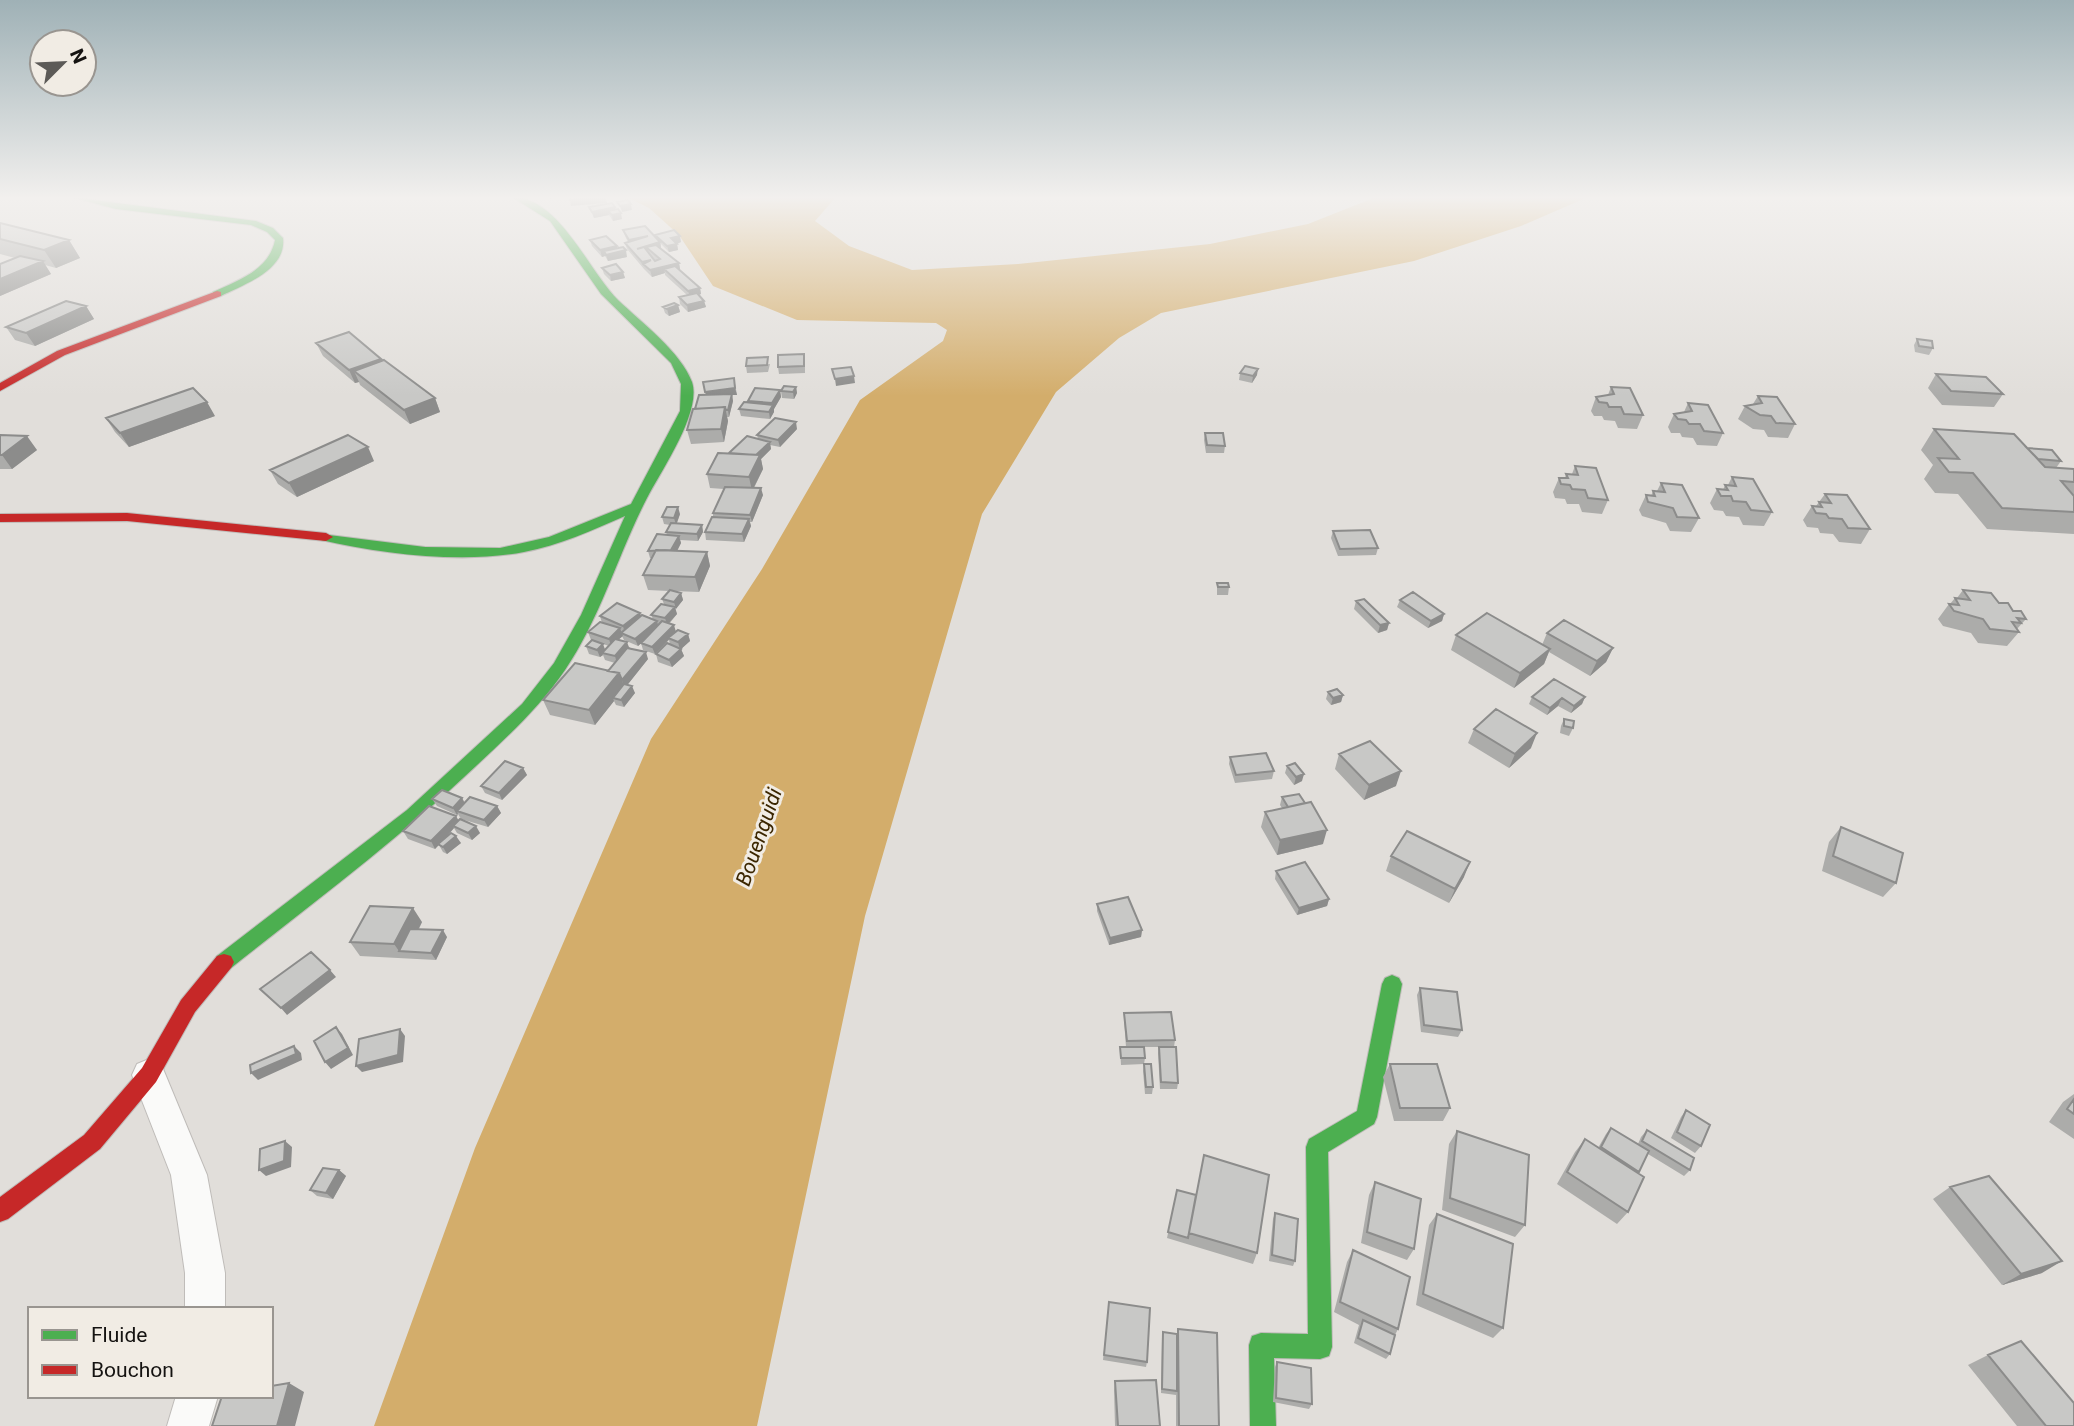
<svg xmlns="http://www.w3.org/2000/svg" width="2074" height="1426" viewBox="0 0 2074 1426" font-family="Roboto,sans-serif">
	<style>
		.water { fill: #d3ad6b }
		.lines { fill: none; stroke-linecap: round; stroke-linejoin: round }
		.street-casing { stroke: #bfbcb9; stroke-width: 2 }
		.fast-casing { stroke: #bfbcb9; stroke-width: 2 }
		.jam-casing { stroke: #bfbcb9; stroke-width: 2 }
		.street { fill: #fafaf9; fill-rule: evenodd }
		.fast { fill: #4caf50; fill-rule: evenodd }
		.jam { fill: #c62828; fill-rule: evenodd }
		.wall { fill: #acacaa }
		.shaded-wall { fill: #8c8c8b }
		.building { fill: #c8c8c6; stroke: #8c8c8b; stroke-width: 2 }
		.labels { text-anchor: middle; stroke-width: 6; stroke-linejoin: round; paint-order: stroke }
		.water-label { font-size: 21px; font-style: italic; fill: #3b2600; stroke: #f1ece4 }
	</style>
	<rect width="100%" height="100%" fill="#e1deda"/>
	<path class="water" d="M 627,197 L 836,197 L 815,221 L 849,246 L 912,270 L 1018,264 L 1210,244 L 1308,224 L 1376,197 L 1588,197 L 1521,226 L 1414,261 L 1161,313 L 1119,338 L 1056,392 L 982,514 L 865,916 L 757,1426 L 374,1426 L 475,1148 L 651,739 L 762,569 L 860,400 L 943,341 L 947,330 L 936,323 L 797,320 L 713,286 L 679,235 L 649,208 Z"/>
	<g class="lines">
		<g class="street-casing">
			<path id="street" d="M 149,1059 L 161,1064 L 207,1175 L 225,1273 L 225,1309 L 185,1309 L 185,1273 L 171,1175 L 132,1075 L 137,1064 Z
				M 176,1396 L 218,1396 L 209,1426 L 167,1426 Z"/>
		</g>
		<g class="fast-casing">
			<path id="fast" d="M 71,197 L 256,221 L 273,228 L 283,238 C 287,270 243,285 221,296 L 213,296 L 213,292 C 239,280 269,270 275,240 L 267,232 L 251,225 L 116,209 Z
				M 512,197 C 559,197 588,270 618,300 C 641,322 681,352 692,382 C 702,412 661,471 647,498 C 618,554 601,617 565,670 C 540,707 508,736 476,766 C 399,839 314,902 231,968 L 224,970 L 217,968 L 214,962 L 217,956 L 407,810 L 522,704 L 554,663 L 581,615 L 625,516 C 593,530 560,545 524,552 C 463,564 382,554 321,540 L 321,534 L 425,547 L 500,548 L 549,537 L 631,504 L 680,411 L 681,384 L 671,363 L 601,294 L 550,221 Z
				M 1392,975 L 1399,978 L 1402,984 L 1377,1117 L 1374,1124 L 1328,1152 L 1332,1347 L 1329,1356 L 1320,1359 L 1274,1358 L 1276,1426 L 1250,1426 L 1249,1345 L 1252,1336 L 1261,1333 L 1308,1334 L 1306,1147 L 1309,1139 L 1357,1111 L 1382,984 L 1385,978 Z"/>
		</g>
		<g class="jam-casing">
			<path id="jam" d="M 217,291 L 221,292 L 221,296 L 65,355 L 0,391 L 0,383 L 57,351 Z
				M 127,513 L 326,533 L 333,537 L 326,541 L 127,521 L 0,522 L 0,514 Z
				M 224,954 L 231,956 L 234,962 L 231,968 L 195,1012 L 156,1082 L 100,1149 L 8,1219 L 0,1222 L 0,1197 L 84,1135 L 142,1068 L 181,1000 L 217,956 Z"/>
		</g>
		<use href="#street" class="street"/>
		<use href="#fast" class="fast"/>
		<use href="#jam" class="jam"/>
	</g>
	<path class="wall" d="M 548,197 L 565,197 L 549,199 Z
		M 589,207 L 615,207 L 622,219 L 613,221 L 609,215 L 594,218 Z
		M 0,223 L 69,240 L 80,258 L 56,268 L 45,265 L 51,274 L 0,296 L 0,264 L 15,258 L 0,254 Z
		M 623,230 L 656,238 L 655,235 L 681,242 L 677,244 L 678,250 L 669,252 L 661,244 L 661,248 L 660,248 L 679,263 L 680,269 L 679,269 L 700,288 L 701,294 L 699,295 L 704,301 L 706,307 L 688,312 L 680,304 L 679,297 L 687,295 L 665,275 L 665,273 L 652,277 L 644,269 L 627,249 L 625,243 L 628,242 L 625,236 Z
		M 590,240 L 617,246 L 617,248 L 627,257 L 608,261 L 605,256 L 602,257 L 592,246 Z
		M 602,268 L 623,272 L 625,278 L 611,281 L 604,274 Z
		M 678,305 L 680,312 L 669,316 L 665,313 L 663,307 Z
		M 86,306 L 94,319 L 35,346 L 15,340 L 6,327 Z
		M 1917,339 L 1933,348 L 1929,355 L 1915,352 L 1914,345 Z
		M 316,343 L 381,359 L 382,361 L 435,398 L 440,412 L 410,424 L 360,385 L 359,382 L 355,383 L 323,356 Z
		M 805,361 L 805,373 L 779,374 L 778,367 Z
		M 770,364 L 768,372 L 747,373 L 746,366 Z
		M 1240,373 L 1257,375 L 1252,383 L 1239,380 Z
		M 1936,374 L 2003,394 L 1994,407 L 1942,405 L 1928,388 Z
		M 734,378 L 737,395 L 732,395 L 733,401 L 729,417 L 727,417 L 728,421 L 724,442 L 691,444 L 687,430 L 695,409 L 706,395 Z
		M 796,387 L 797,393 L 794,399 L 782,398 L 781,391 Z
		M 1611,387 L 1643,415 L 1637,429 L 1618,428 L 1615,421 L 1604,420 L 1602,416 L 1594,416 L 1591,411 L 1596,397 L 1608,395 Z
		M 780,390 L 781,397 L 774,409 L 774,412 L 770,419 L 741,416 L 739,409 L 748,403 L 748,401 Z
		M 1758,396 L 1795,424 L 1788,438 L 1768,437 L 1764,430 L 1753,429 L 1738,419 L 1745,406 L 1753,404 Z
		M 1688,403 L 1723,433 L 1717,446 L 1697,445 L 1693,438 L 1682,437 L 1680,433 L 1671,433 L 1668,427 L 1674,414 L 1684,412 Z
		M 215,416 L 129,447 L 115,432 L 106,418 Z
		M 797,429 L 780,447 L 770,445 L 771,449 L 761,459 L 763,469 L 754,488 L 763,495 L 752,522 L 750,522 L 751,526 L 744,542 L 706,540 L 705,532 L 713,517 L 713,513 L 724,489 L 710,488 L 707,474 L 729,453 L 758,439 L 757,435 Z
		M 1934,429 L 2027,448 L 2061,461 L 2056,468 L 2074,469 L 2074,534 L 1987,529 L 1958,494 L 1935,493 L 1924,479 L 1933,465 L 1921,450 Z
		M 1205,433 L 1225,446 L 1224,453 L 1206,453 L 1204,440 Z
		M 0,435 L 37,450 L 12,469 L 0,469 Z
		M 374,461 L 297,497 L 278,484 L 270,470 Z
		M 1575,466 L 1608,500 L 1602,514 L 1582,512 L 1579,504 L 1567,504 L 1565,499 L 1555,498 L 1553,492 L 1559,478 L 1565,478 L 1566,474 L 1572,474 Z
		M 1732,477 L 1772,512 L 1764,526 L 1743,525 L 1739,517 L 1726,516 L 1723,511 L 1714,510 L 1710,503 L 1717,489 L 1723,490 L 1725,485 L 1728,485 Z
		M 1661,483 L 1699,518 L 1691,532 L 1670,531 L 1666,523 L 1642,516 L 1639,510 L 1646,495 L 1651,496 L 1653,491 L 1657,491 Z
		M 1825,494 L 1870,529 L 1861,544 L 1839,542 L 1833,534 L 1820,533 L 1818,528 L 1807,527 L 1803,520 L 1812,506 L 1816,506 Z
		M 680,514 L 677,523 L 702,525 L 703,532 L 698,541 L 680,540 L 681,543 L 677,551 L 707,552 L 710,566 L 699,592 L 673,591 L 681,593 L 683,600 L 675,609 L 677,614 L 669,624 L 676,632 L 688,634 L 690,641 L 681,649 L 684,656 L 672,667 L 658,662 L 656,654 L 670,645 L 669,640 L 655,654 L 643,650 L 641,643 L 638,646 L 624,640 L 622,636 L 618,640 L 648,659 L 627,685 L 635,693 L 624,707 L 616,705 L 614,701 L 595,725 L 550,715 L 543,700 L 608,671 L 615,663 L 605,660 L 603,655 L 600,657 L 589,654 L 586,646 L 605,649 L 609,646 L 591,640 L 588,632 L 602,623 L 600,616 L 640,613 L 641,616 L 653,619 L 651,615 L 664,604 L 662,599 L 669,591 L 648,590 L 643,575 L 652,558 L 650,558 L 648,551 L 667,535 L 666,532 L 670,525 L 664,524 L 662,517 Z
		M 1333,531 L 1378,548 L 1376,555 L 1338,556 L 1331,538 Z
		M 1217,583 L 1229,587 L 1228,595 L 1217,595 Z
		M 1963,590 L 1999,603 L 2026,619 L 2017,629 L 2019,632 L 2007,646 L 1978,643 L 1971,633 L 1943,626 L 1938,619 L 1949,604 L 1950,604 L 1955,598 L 1957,598 Z
		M 1400,600 L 1444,614 L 1442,621 L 1428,628 L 1397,607 Z
		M 1356,601 L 1389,623 L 1387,630 L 1378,633 L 1354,609 Z
		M 1547,633 L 1613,648 L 1606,662 L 1590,676 L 1549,652 L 1544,664 L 1514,688 L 1451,650 L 1456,635 L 1542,645 Z
		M 1328,692 L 1343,695 L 1341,702 L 1331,705 L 1326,699 Z
		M 1532,697 L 1585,697 L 1582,704 L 1571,713 L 1558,706 L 1547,715 L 1529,704 Z
		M 1564,719 L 1573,728 L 1569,736 L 1560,733 L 1561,726 Z
		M 1474,729 L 1531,748 L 1509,768 L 1468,743 Z
		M 1339,754 L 1396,786 L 1364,800 L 1335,769 Z
		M 1230,757 L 1274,771 L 1272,779 L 1235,783 L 1229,764 Z
		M 1287,766 L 1302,781 L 1294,785 L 1285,773 Z
		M 523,768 L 527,775 L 502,800 L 485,793 L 481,786 Z
		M 1282,797 L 1323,844 L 1277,855 L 1261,827 L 1265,812 L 1282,808 L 1280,805 Z
		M 462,798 L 465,803 L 497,806 L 501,813 L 488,827 L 461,819 L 458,814 L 457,815 L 437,806 L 432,799 Z
		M 456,816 L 458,821 L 480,833 L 472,840 L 457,833 L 454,828 L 446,838 L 461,843 L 447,854 L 443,852 L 439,845 L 435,849 L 408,839 L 403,831 Z
		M 1841,827 L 1896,883 L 1883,897 L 1822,871 L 1829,842 Z
		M 1391,856 L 1464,877 L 1449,903 L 1386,871 Z
		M 1276,871 L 1329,899 L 1327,906 L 1297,915 L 1275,879 Z
		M 1097,904 L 1142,930 L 1141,937 L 1109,945 L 1097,911 Z
		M 422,922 L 419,929 L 447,937 L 436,960 L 360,956 L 350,942 Z
		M 1420,988 L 1462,1030 L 1458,1037 L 1421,1032 L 1417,995 Z
		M 1124,1013 L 1175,1040 L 1174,1047 L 1165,1047 L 1178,1083 L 1177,1089 L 1160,1089 L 1158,1053 L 1159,1047 L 1144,1047 L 1145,1058 L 1144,1064 L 1121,1065 L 1120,1047 L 1126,1047 L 1124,1020 Z
		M 1144,1064 L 1153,1087 L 1152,1094 L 1145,1094 L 1143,1071 Z
		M 1390,1064 L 1450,1108 L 1443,1121 L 1394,1121 L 1383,1077 Z
		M 2074,1094 L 2074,1139 L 2049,1122 L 2063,1102 Z
		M 1686,1110 L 1701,1146 L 1695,1153 L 1671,1138 L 1681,1117 Z
		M 1611,1128 L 1638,1144 L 1641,1137 L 1647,1130 L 1690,1170 L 1684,1176 L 1648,1154 L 1638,1173 L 1628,1212 L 1617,1224 L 1557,1184 L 1575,1152 L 1585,1139 L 1598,1148 L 1606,1134 Z
		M 1457,1131 L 1525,1225 L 1515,1237 L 1442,1210 L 1449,1144 Z
		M 1204,1155 L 1257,1253 L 1253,1264 L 1167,1238 L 1177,1190 L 1196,1195 Z
		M 339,1170 L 346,1176 L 333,1199 L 317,1196 L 310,1190 Z
		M 1375,1182 L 1414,1249 L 1407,1260 L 1361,1243 L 1369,1195 Z
		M 1950,1187 L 2042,1273 L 2002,1285 L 1933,1199 Z
		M 1275,1213 L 1295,1261 L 1293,1266 L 1269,1261 L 1273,1219 Z
		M 1437,1214 L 1503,1328 L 1493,1338 L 1416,1305 L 1429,1225 Z
		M 1353,1250 L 1398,1329 L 1395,1335 L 1390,1354 L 1386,1359 L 1354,1343 L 1359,1325 L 1334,1312 L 1347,1262 Z
		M 1109,1302 L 1147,1362 L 1146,1367 L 1103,1360 Z
		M 1178,1329 L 1219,1426 L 1176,1426 L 1176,1395 L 1161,1393 L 1162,1337 L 1163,1332 L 1177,1334 Z
		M 1988,1355 L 2074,1426 L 2017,1426 L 1968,1365 Z
		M 1277,1362 L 1312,1404 L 1309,1409 L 1273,1402 L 1275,1367 Z
		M 1115,1381 L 1160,1426 L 1115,1426 L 1114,1390 Z"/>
	<path class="shaded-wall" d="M 606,197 L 607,203 L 571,206 L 570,200 Z
		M 631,204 L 632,210 L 622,212 L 620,206 Z
		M 615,207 L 617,213 L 608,211 L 609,215 L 594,218 L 592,212 Z
		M 621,213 L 622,219 L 613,221 L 612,215 Z
		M 680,236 L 681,242 L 673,245 L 671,238 Z
		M 69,240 L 80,258 L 56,268 L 44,250 Z
		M 660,242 L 661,248 L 651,251 L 646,247 L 648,252 L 637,249 Z
		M 677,244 L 678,250 L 669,252 L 667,246 Z
		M 617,246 L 618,252 L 626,250 L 627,257 L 608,261 L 606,255 L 604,251 L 605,256 L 602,257 L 600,250 Z
		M 43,261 L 51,274 L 0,296 L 0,279 Z
		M 679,263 L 680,269 L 668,272 L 664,269 L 665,273 L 652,277 L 650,270 Z
		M 623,272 L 625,278 L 611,281 L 610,275 Z
		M 700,288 L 701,294 L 690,297 L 688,291 Z
		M 704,301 L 706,307 L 688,312 L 687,305 Z
		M 678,305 L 680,312 L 669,316 L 667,309 Z
		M 86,306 L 94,319 L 35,346 L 26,333 Z
		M 381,359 L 387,372 L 354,371 L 359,382 L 355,383 L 349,370 Z
		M 1258,369 L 1257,375 L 1252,383 L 1253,376 Z
		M 854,376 L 855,383 L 836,386 L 835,379 Z
		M 796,387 L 797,393 L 794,399 L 793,392 Z
		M 735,388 L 737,395 L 732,395 L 733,401 L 729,417 L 728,410 L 707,399 L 705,392 Z
		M 780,390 L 781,397 L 774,409 L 774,412 L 770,419 L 769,412 L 773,405 L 772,403 Z
		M 435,398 L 440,412 L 410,424 L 404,410 Z
		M 207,402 L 215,416 L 129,447 L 120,433 Z
		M 725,407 L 728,421 L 724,442 L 721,429 Z
		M 796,422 L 797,429 L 780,447 L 778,440 Z
		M 27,436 L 37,450 L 12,469 L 2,455 Z
		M 770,442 L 771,449 L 761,459 L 763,469 L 752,491 L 749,477 L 750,460 Z
		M 368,447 L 374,461 L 297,497 L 289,483 Z
		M 761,488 L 763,495 L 752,522 L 750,515 Z
		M 678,507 L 680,514 L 676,525 L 674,518 Z
		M 749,519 L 751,526 L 744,542 L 742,534 Z
		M 702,525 L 703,532 L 698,541 L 697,534 Z
		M 679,536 L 681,543 L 673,559 L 671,552 Z
		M 707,552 L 710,566 L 699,592 L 695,577 Z
		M 681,593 L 683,600 L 676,609 L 674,602 Z
		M 675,607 L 677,614 L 667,625 L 665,618 Z
		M 640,613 L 642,620 L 625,634 L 623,626 Z
		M 1444,614 L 1442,621 L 1428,628 L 1431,621 Z
		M 657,621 L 659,628 L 638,646 L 635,639 Z
		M 1389,623 L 1387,630 L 1378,633 L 1380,625 Z
		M 674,625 L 676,632 L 655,654 L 652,647 Z
		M 620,628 L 623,636 L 611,646 L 609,639 Z
		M 688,634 L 690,641 L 680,650 L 678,642 Z
		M 627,642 L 630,650 L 617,664 L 615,656 Z
		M 603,644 L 606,652 L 602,653 L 603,655 L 600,657 L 597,650 Z
		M 1613,648 L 1606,662 L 1590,676 L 1597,661 Z
		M 681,649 L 684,656 L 672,667 L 669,660 Z
		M 1550,649 L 1544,664 L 1514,688 L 1520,673 Z
		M 646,652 L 648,659 L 625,688 L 622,680 Z
		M 619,673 L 625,688 L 613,698 L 614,701 L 595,725 L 589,710 Z
		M 632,686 L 635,693 L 624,707 L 621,700 Z
		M 1343,695 L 1341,702 L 1331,705 L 1333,698 Z
		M 1585,697 L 1582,704 L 1571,713 L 1574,706 Z
		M 1562,698 L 1558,706 L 1547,715 L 1550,708 Z
		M 1537,733 L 1531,748 L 1509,768 L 1515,754 Z
		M 523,768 L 527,775 L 502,800 L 499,793 Z
		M 1401,771 L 1396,786 L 1364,800 L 1369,785 Z
		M 1304,774 L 1302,781 L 1294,785 L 1296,777 Z
		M 462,798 L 466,806 L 457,811 L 458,814 L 457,815 L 453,808 Z
		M 497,806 L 501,813 L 488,827 L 484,820 Z
		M 456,816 L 460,823 L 453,826 L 454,828 L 435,849 L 431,841 Z
		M 476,826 L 480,833 L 472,840 L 468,833 Z
		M 1327,830 L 1323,844 L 1277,855 L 1280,840 Z
		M 456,836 L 461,843 L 447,854 L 443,847 Z
		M 1470,862 L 1464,877 L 1449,903 L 1455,889 Z
		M 1329,899 L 1327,906 L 1297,915 L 1299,908 Z
		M 413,908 L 422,922 L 407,951 L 399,951 L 394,944 Z
		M 443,930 L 447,937 L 436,960 L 431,953 Z
		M 1142,930 L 1141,937 L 1109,945 L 1110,938 Z
		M 330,970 L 336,977 L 287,1015 L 281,1008 Z
		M 336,1027 L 342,1034 L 353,1055 L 331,1069 L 325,1062 Z
		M 400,1029 L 405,1036 L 403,1062 L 362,1072 L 356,1066 Z
		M 294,1046 L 301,1053 L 302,1060 L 258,1080 L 251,1073 Z
		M 285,1141 L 292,1147 L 291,1167 L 266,1176 L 259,1170 Z
		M 339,1170 L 346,1176 L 333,1199 L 326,1193 Z
		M 2062,1261 L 2042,1273 L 2002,1285 L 2021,1274 Z
		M 289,1383 L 304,1392 L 295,1426 L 277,1426 Z"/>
	<path class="building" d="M 570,197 L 605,197 L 570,200 Z
		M 628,200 L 631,204 L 620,206 L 617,202 Z
		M 612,203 L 615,207 L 592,212 L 589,207 Z
		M 618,209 L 621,213 L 612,215 L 608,211 Z
		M 0,223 L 69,240 L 44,250 L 0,239 Z
		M 645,226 L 660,242 L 637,249 L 644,247 L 655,261 L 660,259 L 646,247 L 656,245 L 679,263 L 650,270 L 643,264 L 651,260 L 642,262 L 625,243 L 648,236 L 629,240 L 623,230 Z
		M 674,230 L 680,236 L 671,238 L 677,244 L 667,246 L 655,235 Z
		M 606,236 L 617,246 L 600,250 L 590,240 Z
		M 623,247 L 626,250 L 606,255 L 604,251 Z
		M 20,256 L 43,261 L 0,279 L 0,264 Z
		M 616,264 L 623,272 L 610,275 L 602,268 Z
		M 675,266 L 700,288 L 688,291 L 664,269 Z
		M 697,293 L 704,301 L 687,305 L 679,297 Z
		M 66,301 L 86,306 L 26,333 L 6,327 Z
		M 674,303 L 678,305 L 667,309 L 663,307 Z
		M 349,332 L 381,359 L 349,370 L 316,343 Z
		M 1917,339 L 1932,341 L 1933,348 L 1919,346 Z
		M 804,354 L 804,366 L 778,367 L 778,355 Z
		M 768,357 L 767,365 L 746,366 L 747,358 Z
		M 384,360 L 435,398 L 404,410 L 354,371 Z
		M 1245,366 L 1258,369 L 1253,376 L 1240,373 Z
		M 851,367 L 854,376 L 835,379 L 832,369 Z
		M 1936,374 L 1986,377 L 2003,394 L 1951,391 Z
		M 734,378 L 735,388 L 705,392 L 703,382 Z
		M 784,386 L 796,387 L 793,392 L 781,391 Z
		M 1611,387 L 1630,388 L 1643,415 L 1624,414 L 1621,407 L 1609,407 L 1607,403 L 1599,402 L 1596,397 L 1614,394 Z
		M 193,388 L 207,402 L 120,433 L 106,418 Z
		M 755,388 L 780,390 L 772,403 L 748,401 Z
		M 732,394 L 728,410 L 726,410 L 725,407 L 695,409 L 699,395 Z
		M 1758,396 L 1777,397 L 1795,424 L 1776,423 L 1771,416 L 1760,415 L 1745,406 L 1762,403 Z
		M 744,402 L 773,405 L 769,412 L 739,409 Z
		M 1688,403 L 1708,405 L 1723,433 L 1704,431 L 1700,424 L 1689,424 L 1686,420 L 1678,419 L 1674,414 L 1692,411 Z
		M 725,407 L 721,429 L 687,430 L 693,409 Z
		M 775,418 L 796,422 L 778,440 L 757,435 Z
		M 1934,429 L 2014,434 L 2045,467 L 2074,469 L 2074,482 L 2061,481 L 2074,496 L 2074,512 L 2002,508 L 1973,473 L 1949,472 L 1938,458 L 1959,459 Z
		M 1205,433 L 1223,433 L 1225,446 L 1207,445 Z
		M 0,435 L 27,436 L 2,455 L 0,455 Z
		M 348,435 L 368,447 L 289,483 L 270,470 Z
		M 747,436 L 770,442 L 756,455 L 729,453 Z
		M 2027,448 L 2052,450 L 2061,461 L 2038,459 Z
		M 718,453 L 760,455 L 749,477 L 707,474 Z
		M 1575,466 L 1596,468 L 1608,500 L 1588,498 L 1585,490 L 1572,489 L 1570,485 L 1561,484 L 1559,478 L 1568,478 L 1566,474 L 1578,475 Z
		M 1732,477 L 1753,479 L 1772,512 L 1751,510 L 1746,502 L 1733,501 L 1731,496 L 1721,496 L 1717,489 L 1728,490 L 1725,485 L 1736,486 Z
		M 1661,483 L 1682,485 L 1699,518 L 1677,517 L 1673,508 L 1648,502 L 1646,495 L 1655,496 L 1653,491 L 1665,492 Z
		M 725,487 L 761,488 L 750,515 L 713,513 Z
		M 1825,494 L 1847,495 L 1870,529 L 1848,528 L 1842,519 L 1829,518 L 1826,514 L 1816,513 L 1812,506 L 1822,507 L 1819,502 L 1831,503 Z
		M 667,507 L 678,507 L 674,518 L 662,517 Z
		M 712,517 L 749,519 L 742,534 L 705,532 Z
		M 671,523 L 702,525 L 697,534 L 666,532 Z
		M 1370,530 L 1378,548 L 1340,549 L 1333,531 Z
		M 657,534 L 679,536 L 671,550 L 648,551 Z
		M 656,550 L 707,552 L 695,577 L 643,575 Z
		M 1217,583 L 1228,583 L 1229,587 L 1218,587 Z
		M 670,590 L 681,593 L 674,602 L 662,599 Z
		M 1963,590 L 1991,593 L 1999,603 L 2008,603 L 2013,611 L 2021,611 L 2026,619 L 2017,618 L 2021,623 L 2012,622 L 2019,632 L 1990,629 L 1983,619 L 1954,611 L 1949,604 L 1959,605 L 1955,598 L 1970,600 Z
		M 1413,592 L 1444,614 L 1431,621 L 1400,600 Z
		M 1364,599 L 1389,623 L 1380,625 L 1356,601 Z
		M 617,603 L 640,613 L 623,626 L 600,616 Z
		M 661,604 L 675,607 L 665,618 L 651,615 Z
		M 1487,613 L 1550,649 L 1520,673 L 1456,635 Z
		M 642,615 L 657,621 L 635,639 L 621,633 Z
		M 1564,620 L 1613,648 L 1597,661 L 1547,633 Z
		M 662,621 L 674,625 L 652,647 L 641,643 Z
		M 600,622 L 620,628 L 609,639 L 588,632 Z
		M 678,630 L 688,634 L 678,642 L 668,638 Z
		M 615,639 L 627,642 L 615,656 L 602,653 Z
		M 592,640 L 603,644 L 597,650 L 586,646 Z
		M 667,643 L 681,649 L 669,660 L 656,654 Z
		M 627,648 L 646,652 L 622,680 L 619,673 L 608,671 Z
		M 575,663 L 619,673 L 589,710 L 543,700 Z
		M 1554,679 L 1585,697 L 1574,706 L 1562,698 L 1550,708 L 1532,697 Z
		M 624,684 L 632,686 L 621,700 L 613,698 Z
		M 1337,689 L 1343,695 L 1333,698 L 1328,692 Z
		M 1496,709 L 1537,733 L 1515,754 L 1474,729 Z
		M 1564,719 L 1574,721 L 1573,728 L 1564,726 Z
		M 1370,741 L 1401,771 L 1369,785 L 1339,754 Z
		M 1266,753 L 1274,771 L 1236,775 L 1230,757 Z
		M 505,761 L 523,768 L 499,793 L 481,786 Z
		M 1295,763 L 1304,774 L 1296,777 L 1287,766 Z
		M 442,790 L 462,798 L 453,808 L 432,799 Z
		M 1299,794 L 1305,803 L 1288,807 L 1282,797 Z
		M 470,797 L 497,806 L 484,820 L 457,811 Z
		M 1311,802 L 1327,830 L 1280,840 L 1265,812 Z
		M 429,806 L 456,816 L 431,841 L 403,831 Z
		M 460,819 L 476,826 L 468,833 L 453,826 Z
		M 1841,827 L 1903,853 L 1896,883 L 1833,856 Z
		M 1407,831 L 1470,862 L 1455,889 L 1391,856 Z
		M 451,833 L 456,836 L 443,847 L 438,844 Z
		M 1305,862 L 1329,899 L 1299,908 L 1276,871 Z
		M 1128,897 L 1142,930 L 1110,938 L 1097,904 Z
		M 370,906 L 413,908 L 394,944 L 350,942 Z
		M 410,929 L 443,930 L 431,953 L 399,951 Z
		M 311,952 L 330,970 L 281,1008 L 260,989 Z
		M 1420,988 L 1457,992 L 1462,1030 L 1424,1025 Z
		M 1171,1012 L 1175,1040 L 1127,1041 L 1124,1013 Z
		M 336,1027 L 348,1048 L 325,1062 L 314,1041 Z
		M 400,1029 L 398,1055 L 356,1066 L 359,1039 Z
		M 294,1046 L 296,1054 L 251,1073 L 250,1065 Z
		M 1120,1047 L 1144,1047 L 1145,1058 L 1121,1058 Z
		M 1159,1047 L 1176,1047 L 1178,1083 L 1161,1082 Z
		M 1144,1064 L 1151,1064 L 1153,1087 L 1146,1087 Z
		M 1390,1064 L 1437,1064 L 1450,1108 L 1400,1108 Z
		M 2074,1099 L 2074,1114 L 2067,1109 Z
		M 1686,1110 L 1710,1125 L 1701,1146 L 1677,1132 Z
		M 1611,1128 L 1649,1151 L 1639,1172 L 1601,1147 Z
		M 1647,1130 L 1694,1158 L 1690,1170 L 1642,1141 Z
		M 1457,1131 L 1529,1155 L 1525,1225 L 1450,1198 Z
		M 1585,1139 L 1644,1177 L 1628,1212 L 1567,1172 Z
		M 285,1141 L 284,1161 L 259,1170 L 260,1149 Z
		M 1204,1155 L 1269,1175 L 1257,1253 L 1189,1233 Z
		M 323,1168 L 339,1170 L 326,1193 L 310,1190 Z
		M 1989,1176 L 2062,1261 L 2021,1274 L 1950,1187 Z
		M 1375,1182 L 1421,1199 L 1414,1249 L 1367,1232 Z
		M 1177,1190 L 1196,1195 L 1188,1238 L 1168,1232 Z
		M 1275,1213 L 1298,1219 L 1295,1261 L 1272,1255 Z
		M 1437,1214 L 1513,1244 L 1503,1328 L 1423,1294 Z
		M 1353,1250 L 1410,1277 L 1398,1329 L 1340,1302 Z
		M 1109,1302 L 1150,1308 L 1147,1362 L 1104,1355 Z
		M 1363,1320 L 1395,1335 L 1390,1354 L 1358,1338 Z
		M 1178,1329 L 1217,1333 L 1219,1426 L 1179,1426 Z
		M 1163,1332 L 1177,1334 L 1177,1391 L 1162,1389 Z
		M 2021,1341 L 2074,1403 L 2074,1426 L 2046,1426 L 1988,1355 Z
		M 1277,1362 L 1311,1368 L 1312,1404 L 1276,1398 Z
		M 1156,1380 L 1160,1426 L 1118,1426 L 1115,1381 Z
		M 289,1383 L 277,1426 L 212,1426 L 222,1396 L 271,1396 L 271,1386 Z"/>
	<linearGradient id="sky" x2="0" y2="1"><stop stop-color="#9fb1b6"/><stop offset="0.5" stop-color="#f2f0ee"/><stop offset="1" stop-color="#f2f0ee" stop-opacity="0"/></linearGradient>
	<rect width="2074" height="396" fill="url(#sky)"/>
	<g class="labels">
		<g class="water-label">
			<text transform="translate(759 837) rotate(-71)" y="7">Bouenguidi</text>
		</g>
	</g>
	<rect x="28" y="1307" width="245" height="91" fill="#f1ece4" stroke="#999590" stroke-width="2"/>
	<rect x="42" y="1330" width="35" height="10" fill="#4caf50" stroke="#999590" stroke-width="2"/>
	<text x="91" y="1342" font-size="21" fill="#151311">Fluide</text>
	<rect x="42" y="1365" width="35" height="10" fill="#c62828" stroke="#999590" stroke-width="2"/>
	<text x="91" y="1377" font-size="21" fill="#151311">Bouchon</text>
	<g transform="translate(63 63) rotate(66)"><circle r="33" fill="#f1ece4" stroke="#999590" stroke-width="2"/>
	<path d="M0-5L12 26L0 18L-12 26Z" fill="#5c5a57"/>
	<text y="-10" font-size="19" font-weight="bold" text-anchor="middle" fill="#151311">N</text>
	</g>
</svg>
